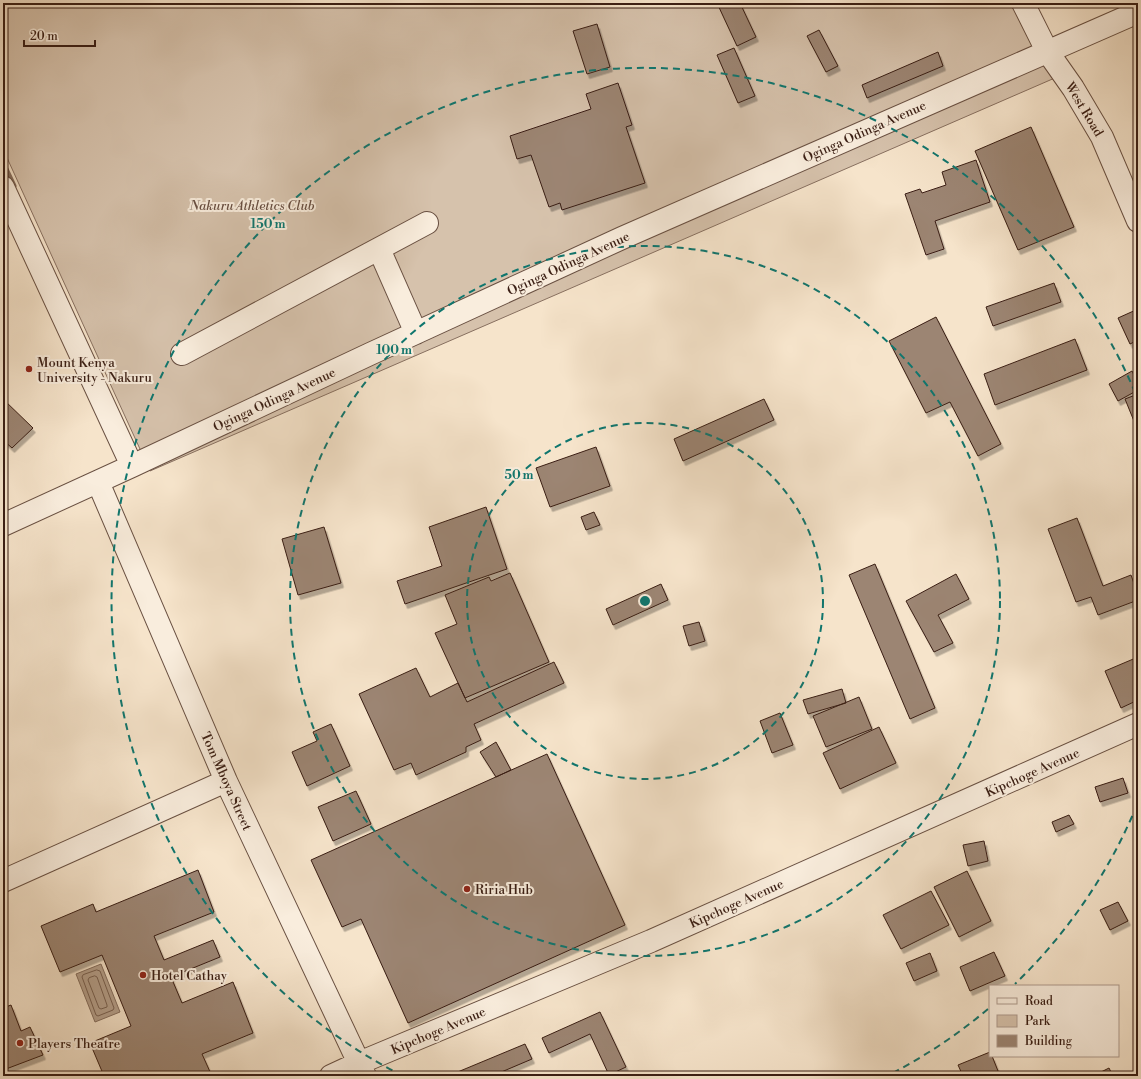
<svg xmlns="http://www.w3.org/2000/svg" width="1141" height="1079" viewBox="0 0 1141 1079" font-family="'Libre Bodoni',serif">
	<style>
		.green { fill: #d6c2ac; stroke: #887060 }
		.water { fill: #b6a18d; stroke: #846d5d }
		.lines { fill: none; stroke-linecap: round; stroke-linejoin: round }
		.shore { stroke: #786050; stroke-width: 1 }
		.stream { stroke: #846d5d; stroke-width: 7 }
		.building { fill: #9c8573; stroke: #3a1e14; filter: url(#shadow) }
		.minor-casing { stroke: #695042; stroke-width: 24 }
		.minor { stroke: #f9eddd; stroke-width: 22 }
		.ring { fill: none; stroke: #0f766e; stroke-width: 2; stroke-dasharray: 7 5 }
		.poi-dot { fill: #8f2418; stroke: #f9eddd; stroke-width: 1.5 }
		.labels { text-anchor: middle; stroke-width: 4; stroke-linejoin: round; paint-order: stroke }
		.street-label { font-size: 13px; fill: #3a1e14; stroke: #f9eddd }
		.park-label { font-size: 13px; font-style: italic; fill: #694f42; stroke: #f9eddd }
		.poi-label { font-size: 13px; fill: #3a1e14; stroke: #f9eddd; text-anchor: start }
		.centre { fill: #0f766e; stroke: #f9eddd; stroke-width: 2 }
		.ring-label { font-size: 12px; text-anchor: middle; font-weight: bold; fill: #0f766e; stroke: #f9eddd; stroke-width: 4; stroke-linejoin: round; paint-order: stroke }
	</style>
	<defs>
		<filter id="shadow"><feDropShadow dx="2.5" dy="4.5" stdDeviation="0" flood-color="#0004"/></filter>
	</defs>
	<rect width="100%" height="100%" fill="#f6e4cb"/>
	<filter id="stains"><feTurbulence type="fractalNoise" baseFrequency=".005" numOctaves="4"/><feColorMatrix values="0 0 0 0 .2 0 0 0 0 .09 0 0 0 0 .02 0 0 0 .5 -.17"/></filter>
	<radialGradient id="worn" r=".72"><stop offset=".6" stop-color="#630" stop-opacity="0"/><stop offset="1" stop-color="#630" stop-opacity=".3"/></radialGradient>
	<path class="green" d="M 3,3 L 1032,3 L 1064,74 L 150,471 L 3,149 Z"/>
	<path class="water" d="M 101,964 L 120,1012 L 95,1022 L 76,974 Z"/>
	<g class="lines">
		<path class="shore" d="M 97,970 L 100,971 L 114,1008 L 113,1010 L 98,1016 L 96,1015 L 82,977 L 83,975 Z
			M 95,976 L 97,977 L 107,1005 L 107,1007 L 101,1009 L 99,1008 L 88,980 L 89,978 Z"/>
		<path class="stream" d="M 3,165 L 13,186"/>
	</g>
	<path class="building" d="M 717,3 L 740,3 L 756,37 L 737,46 Z
		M 597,24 L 610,67 L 587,74 L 573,31 Z
		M 819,30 L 838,66 L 826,72 L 807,36 Z
		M 734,48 L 755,96 L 738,103 L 717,55 Z
		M 938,52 L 943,66 L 867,98 L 862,85 Z
		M 618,83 L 632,125 L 626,127 L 645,183 L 562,210 L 560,203 L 549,207 L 531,155 L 517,159 L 510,136 L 591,109 L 586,94 Z
		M 1031,127 L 1074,227 L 1018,250 L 975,151 Z
		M 976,160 L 990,202 L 935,221 L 944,249 L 926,255 L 905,194 L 920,189 L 922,193 L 946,185 L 942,172 Z
		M 1054,283 L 1061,302 L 993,326 L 986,307 Z
		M 1138,309 L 1138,340 L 1130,344 L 1118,318 Z
		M 936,317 L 1001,444 L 978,456 L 950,402 L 926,413 L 889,341 Z
		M 1075,339 L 1087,370 L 995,405 L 984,374 Z
		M 1132,371 L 1138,383 L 1138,390 L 1118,401 L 1109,384 Z
		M 1138,394 L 1138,431 L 1125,399 Z
		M 3,399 L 33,428 L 12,448 L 3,440 Z
		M 764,399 L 774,420 L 683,461 L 674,439 Z
		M 596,447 L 610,486 L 550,507 L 536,468 Z
		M 486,507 L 507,569 L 405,604 L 397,581 L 442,566 L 429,527 Z
		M 594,512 L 600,525 L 586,530 L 581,517 Z
		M 1077,518 L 1103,586 L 1131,575 L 1138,595 L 1138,600 L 1098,615 L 1091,597 L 1076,602 L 1048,529 Z
		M 324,527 L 341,583 L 298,595 L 282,539 Z
		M 875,564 L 935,708 L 910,719 L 849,575 Z
		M 510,573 L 549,662 L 465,698 L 435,633 L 457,624 L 445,595 L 489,577 L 491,581 Z
		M 956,574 L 969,599 L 938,615 L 953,643 L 934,652 L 906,601 Z
		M 661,584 L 668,600 L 613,625 L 606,609 Z
		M 699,622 L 705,641 L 689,646 L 683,626 Z
		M 1138,657 L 1138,700 L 1121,708 L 1105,671 Z
		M 554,662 L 564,683 L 474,724 L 481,740 L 466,747 L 466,752 L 416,775 L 411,763 L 394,770 L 359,694 L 416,668 L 430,697 L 458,683 L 467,702 Z
		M 842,689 L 846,703 L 808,714 L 803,700 Z
		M 859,697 L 872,729 L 826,747 L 813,716 Z
		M 780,713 L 793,745 L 772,753 L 760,721 Z
		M 331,724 L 350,766 L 307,786 L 292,752 L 317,741 L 313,732 Z
		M 879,727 L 896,763 L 840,789 L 823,753 Z
		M 496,742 L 511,770 L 496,777 L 480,752 Z
		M 547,754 L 625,925 L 408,1023 L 361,919 L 342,927 L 311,860 Z
		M 1123,778 L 1128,793 L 1100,802 L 1095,787 Z
		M 356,791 L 371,824 L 333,841 L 318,807 Z
		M 1069,815 L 1074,824 L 1056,832 L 1052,822 Z
		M 984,841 L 988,861 L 968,866 L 963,845 Z
		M 198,870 L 214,912 L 154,936 L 164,960 L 213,940 L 220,957 L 171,977 L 182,1003 L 233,982 L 253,1033 L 202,1054 L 211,1074 L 205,1076 L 104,1076 L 90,1043 L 131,1026 L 102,955 L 60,972 L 41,926 L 93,904 L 96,912 Z
		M 967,871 L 991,921 L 959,937 L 934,887 Z
		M 931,891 L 949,925 L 901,949 L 883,915 Z
		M 1118,902 L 1128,921 L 1110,930 L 1100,910 Z
		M 994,952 L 1005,976 L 970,991 L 960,967 Z
		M 930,953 L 937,971 L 914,981 L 906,963 Z
		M 11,1005 L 21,1031 L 30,1027 L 43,1055 L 6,1069 L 3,1064 L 3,1008 Z
		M 600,1012 L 626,1067 L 609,1075 L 590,1034 L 549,1053 L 542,1038 Z
		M 525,1044 L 532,1059 L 492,1076 L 448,1076 Z
		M 990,1052 L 990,1056 L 992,1056 L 1000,1076 L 963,1076 L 958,1065 Z
		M 1109,1068 L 1113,1076 L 1093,1076 Z"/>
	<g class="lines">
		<g class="minor-casing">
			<path id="minor" d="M 1023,3 L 1047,51 L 1073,88 L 1102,137 L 1138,221
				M 3,187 L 132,466
				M 379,249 L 416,333
				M 182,354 L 427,223
				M 98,482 L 226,781 L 365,1076
				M 3,525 L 132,466 L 370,354 L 622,238 L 1138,12
				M 3,881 L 226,781
				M 331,1076 L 359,1063 L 651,941 L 1138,724"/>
		</g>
		<use href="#minor" class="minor"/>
	</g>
	<g class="ring">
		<circle cx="645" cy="601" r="178"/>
		<circle cx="645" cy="601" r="355"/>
		<path d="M1137 805A533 533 0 0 1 1015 984M988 1009A533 533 0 0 1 887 1076M403 1076A533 533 0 1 1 1137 397"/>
	</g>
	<g class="poi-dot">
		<circle cx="29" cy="369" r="4"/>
		<circle cx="467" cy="889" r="4"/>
		<circle cx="143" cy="975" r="4"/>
		<circle cx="20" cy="1043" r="4"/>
	</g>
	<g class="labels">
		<g class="street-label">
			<text transform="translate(1085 109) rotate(59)" y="5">West Road</text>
			<text transform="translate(864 131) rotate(-24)" y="5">Oginga Odinga Avenue</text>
			<text transform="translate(568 263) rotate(-25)" y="5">Oginga Odinga Avenue</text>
			<text transform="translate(274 399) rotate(-25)" y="5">Oginga Odinga Avenue</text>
			<text transform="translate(1032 772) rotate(-24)" y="5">Kipchoge Avenue</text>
			<text transform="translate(227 781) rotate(66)" y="5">Tom Mboya Street</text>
			<text transform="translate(736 903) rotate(-24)" y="5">Kipchoge Avenue</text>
			<text transform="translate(438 1030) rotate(-23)" y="5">Kipchoge Avenue</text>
		</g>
		<g class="park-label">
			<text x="252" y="210">Nakuru Athletics Club</text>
		</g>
		<g class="poi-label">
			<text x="37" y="367">Mount Kenya<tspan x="37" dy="15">University - Nakuru</tspan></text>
			<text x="475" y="894">Riria Hub</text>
			<text x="151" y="980">Hotel Cathay</text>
			<text x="28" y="1048">Players Theatre</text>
		</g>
	</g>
	<circle cx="645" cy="601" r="6" class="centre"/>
	<g class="ring-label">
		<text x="268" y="228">150 m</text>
		<text x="394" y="354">100 m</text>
		<text x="519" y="479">50 m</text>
	</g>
	<rect width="1141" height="1079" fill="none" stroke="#f6e4cb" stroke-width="16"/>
	<rect x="4" y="4" width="1133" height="1071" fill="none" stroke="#3a1e14" stroke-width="2"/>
	<rect x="8" y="8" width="1125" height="1063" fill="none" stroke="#3a1e14"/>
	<rect x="989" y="985" width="130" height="72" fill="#f9eddd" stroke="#ad9a8d"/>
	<rect x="997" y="998" width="20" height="6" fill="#f9eddd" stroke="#ad9a8d"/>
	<text x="1025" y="1005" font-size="12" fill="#3a1e14">Road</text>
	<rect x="997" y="1015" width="20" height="12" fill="#d6c2ac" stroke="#ad9a8d"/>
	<text x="1025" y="1025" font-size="12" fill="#3a1e14">Park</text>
	<rect x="997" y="1035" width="20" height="12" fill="#9c8573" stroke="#ad9a8d"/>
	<text x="1025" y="1045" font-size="12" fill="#3a1e14">Building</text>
	<path d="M24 40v6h71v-6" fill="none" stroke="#3a1e14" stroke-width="2"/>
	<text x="30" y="40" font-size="12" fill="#3a1e14" stroke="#f9eddd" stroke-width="3" paint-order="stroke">20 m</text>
	<rect width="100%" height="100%" filter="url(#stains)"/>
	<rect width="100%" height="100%" fill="url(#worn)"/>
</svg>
